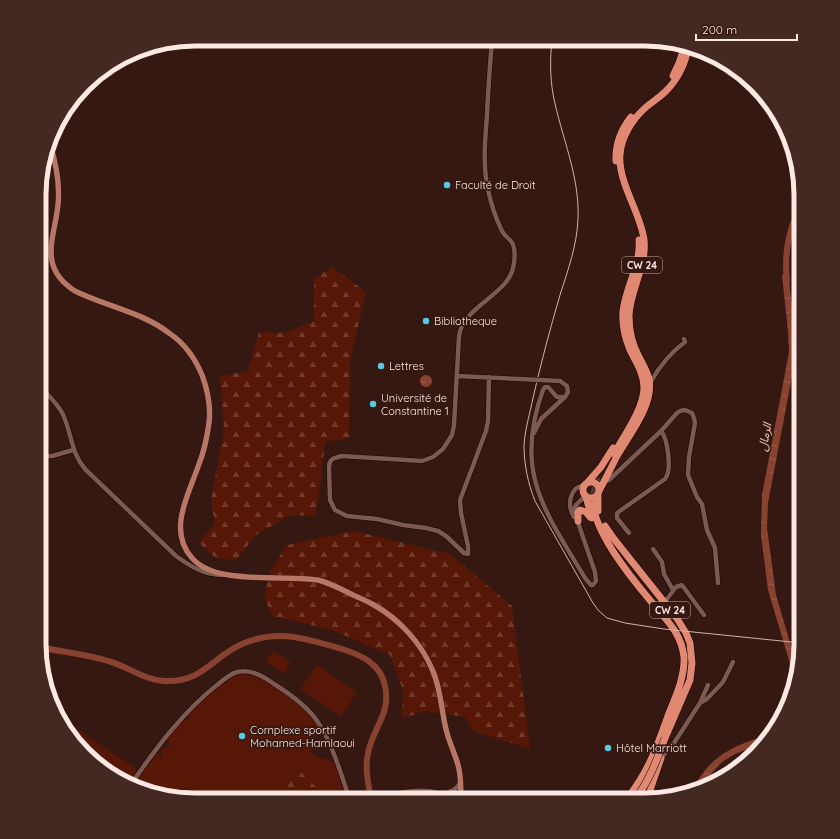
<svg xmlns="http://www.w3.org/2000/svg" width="840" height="839" viewBox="0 0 840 839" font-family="Quicksand,'Noto Sans Arabic',sans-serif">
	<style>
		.green { fill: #571706 }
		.forest { fill: url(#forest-firs) }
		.water { fill: url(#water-ripples) }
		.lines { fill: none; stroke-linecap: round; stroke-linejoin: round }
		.river { stroke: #894230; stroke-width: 6 }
		.highway-tunnel { stroke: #523730; stroke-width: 7; stroke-dasharray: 7 3.5; stroke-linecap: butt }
		.minor-casing { stroke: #1a0300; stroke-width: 5.5 }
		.major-casing { stroke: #1a0300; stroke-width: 6 }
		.highway-casing { stroke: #1a0300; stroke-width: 8 }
		.minor { stroke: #7c5a51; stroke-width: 4.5 }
		.major { stroke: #b87664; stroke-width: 5.5 }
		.highway { stroke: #e08871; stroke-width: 7 }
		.tram { stroke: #cbb4ae; stroke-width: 1 }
		.minor-bridge-casing { stroke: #1a0300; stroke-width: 5.5; stroke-linecap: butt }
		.highway-bridge-casing { stroke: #1a0300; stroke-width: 8; stroke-linecap: butt }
		.minor-bridge { stroke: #7c5a51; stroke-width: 4.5 }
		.highway-bridge { stroke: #e08871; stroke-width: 7 }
		.poi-dot { fill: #57c9e3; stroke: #341811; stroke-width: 1.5 }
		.labels { text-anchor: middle; stroke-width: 3.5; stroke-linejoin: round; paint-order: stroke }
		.shield { fill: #341811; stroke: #c1aaa4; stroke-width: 1 }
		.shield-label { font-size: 10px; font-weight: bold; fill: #fde8e3 }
		.poi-label { font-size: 11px; fill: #fde8e3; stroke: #341811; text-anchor: start }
		.water-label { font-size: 12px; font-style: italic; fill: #f1c5ba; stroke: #341811 }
		.rim { fill: none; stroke: #fde8e3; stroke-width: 5 }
	</style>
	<defs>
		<pattern id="forest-firs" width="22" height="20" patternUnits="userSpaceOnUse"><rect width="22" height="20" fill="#571706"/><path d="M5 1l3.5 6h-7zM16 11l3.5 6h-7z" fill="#70392a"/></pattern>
		<pattern id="water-ripples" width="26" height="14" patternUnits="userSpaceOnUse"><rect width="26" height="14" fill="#894230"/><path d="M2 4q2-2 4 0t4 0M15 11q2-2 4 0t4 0" fill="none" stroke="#9b5d4e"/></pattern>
	</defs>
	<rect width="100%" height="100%" fill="#341811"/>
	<path class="green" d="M 273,651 L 291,662 L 284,673 L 266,662 Z
		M 317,665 L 357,692 L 341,717 L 300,689 Z
		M 247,671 C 251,673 256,674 259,676 C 270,682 320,717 320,728 C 319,734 314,737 309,739 L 313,748 L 311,750 L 313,755 L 332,761 L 338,770 L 349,800 L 185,800 L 117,779 L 71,739 L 61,719 L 76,728 L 137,769 L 135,772 L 141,775 L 156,754 L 161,756 L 162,749 L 169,746 L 168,739 L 183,719 L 186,720 L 189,718 L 188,714 L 191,709 L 221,683 L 226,683 L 234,674 Z"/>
	<path class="forest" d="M 332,267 L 366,292 L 350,362 L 349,438 L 325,442 L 320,487 L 315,515 L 289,516 L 256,535 L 236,560 L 216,558 L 199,543 L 215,523 L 211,500 L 224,430 L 220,376 L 248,371 L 259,332 L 284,333 L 314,321 L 314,279 Z
		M 354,531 L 450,554 L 512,606 L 530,749 L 473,731 L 465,717 L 427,711 L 402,718 L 403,690 L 390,655 L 332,630 L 272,616 L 264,597 L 271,570 L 287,545 Z
		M 296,767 L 318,789 L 324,800 L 254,800 L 255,798 L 279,782 Z"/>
	<path class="water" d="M 788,274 C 792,307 797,338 793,371 L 768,503 L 767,528 L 776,595 L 797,666 L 794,677 L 768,590 L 761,535 L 762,495 L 789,352 L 788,331 L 782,275 Z
		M420 381a6 6 0 1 1 12 0a6 6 0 1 1-12 0Z
		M 771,733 L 760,744 L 735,754 L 722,762 L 709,776 L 700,789 L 692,792 C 699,776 711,760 728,751 C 741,743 757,739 771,733 Z"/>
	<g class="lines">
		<path class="river" d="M 787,281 C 784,257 788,228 801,207
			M 39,647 C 62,652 86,654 108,661 C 127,666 144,680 164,681 C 203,683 212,657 242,644 C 278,628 306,639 342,649 C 361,655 381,664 385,686 C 391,712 375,726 369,749 C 364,766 368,782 371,800"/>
		<path class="highway-tunnel" d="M 593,505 L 594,492 L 600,478"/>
		<g class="minor-casing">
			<path id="minor" d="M 457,376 L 520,379
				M 489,377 L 488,421 L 486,431 L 460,500 L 461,513 L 468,546 L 468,554 L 464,553 L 446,536 L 438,531 L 426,528 L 403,525 L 377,519 L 347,516 L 335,510 L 330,500 L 329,467 C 329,458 335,458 342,456 L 422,461 L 433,457 L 443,449 L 452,435 L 454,425 L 459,336 C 463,305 512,294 514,263 C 515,256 515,245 510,240 C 507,237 504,235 502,231 C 495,217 490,200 487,185 C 483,162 485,139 487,116 C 488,90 490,65 492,40
				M 650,383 C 659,367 670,353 685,342 L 684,339
				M 41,388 C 49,396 60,406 64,417 C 72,436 71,452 85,469 L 176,556 C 190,566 204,575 222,575
				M 565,397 L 557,397 L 548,387 L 545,387 L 543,390 C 513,472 545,511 585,578 L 591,585 L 593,585 L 596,581 L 595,572 L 574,511 L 576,505 L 585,496
				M 534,433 L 541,419 L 565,397 L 568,392 L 567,386 L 560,381
				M 40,456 L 52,456 L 73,450
				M 604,482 L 609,480 L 661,431 L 677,413 L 680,411 L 685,410 L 692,413 L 694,418 L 695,423 L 689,457 L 688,475 L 697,497 L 702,504 L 707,530 L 715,548 L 718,583
				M 574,517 C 567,505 569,487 585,485
				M 629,533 L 617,518 L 617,513 L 665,479 C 672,471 668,439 661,431
				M 653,549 L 662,562 L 664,574 L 673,590
				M 664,603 L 676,587 L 682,585 L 704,615
				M 700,703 L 708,685
				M 661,758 L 674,743 L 700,703 L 707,699 L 723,682 L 733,662
				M 132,783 C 156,748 183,712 217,685 C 223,680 230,674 237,672 C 251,669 263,676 274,684 C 290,694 309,707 319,724 C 332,743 342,777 350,800
				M 443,794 C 451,792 456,790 461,782
				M 365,800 C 390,795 431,782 452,800"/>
		</g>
		<g class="major-casing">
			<path id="major" d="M 50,144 C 56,163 60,185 58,205 C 54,240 38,267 75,291 C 105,306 142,312 169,333 C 184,343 195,358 202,375 C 208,391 211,406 209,423 C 207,437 204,452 199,464 C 189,494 167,530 192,558 C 216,586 282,574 318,580 C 330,583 341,589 353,595 C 360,598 367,601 374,605 C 399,619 421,643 432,669 C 441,688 441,709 446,729 C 449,743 456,755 459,769 C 461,779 461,790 461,800"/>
		</g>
		<g class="highway-casing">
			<path id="highway" d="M 673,76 L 679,63 L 683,51
				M 616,161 C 615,144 621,130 631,117
				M 614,454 C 624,435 644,409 644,387 C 644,374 636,362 630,350 C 625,338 622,324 623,311 C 626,286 641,265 639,240
				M583 490a8 8 0 1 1 16 0a8 8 0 1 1-16 0Z
				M 587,483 L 601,467 L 613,448
				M 599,491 C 605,480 611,468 617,456 C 629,435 654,405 649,379 C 647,372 643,364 639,357 C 632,344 629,331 629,316 C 630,289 647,267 644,239 C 640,212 618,182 620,155 C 621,137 632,120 645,108 C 652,102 660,97 666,91 C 678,79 685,65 688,48
				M 598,494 L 598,511
				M 586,497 L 592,518
				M 593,505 C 597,535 629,575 649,599 C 664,618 681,631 684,657 C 685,676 676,696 669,713 C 657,747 649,771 626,800
				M 578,521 L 578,512 L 580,510 L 586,512 L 590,517
				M 605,526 L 614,539 L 676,617 L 686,633 L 690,643 L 692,663 L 690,680 L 665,738
				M 649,800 L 651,787 L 661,758"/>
		</g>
		<use href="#minor" class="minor"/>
		<use href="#major" class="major"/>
		<use href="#highway" class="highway"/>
		<path class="tram" d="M 552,40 C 550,58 550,76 553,94 C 561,136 580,176 578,219 C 577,245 568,270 560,295 C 550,329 541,363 533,398 C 530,413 525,429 524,445 C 524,465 528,483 535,501 L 593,603 L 598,610 L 607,618 L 625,623 L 664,629 L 801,643"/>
		<g class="minor-bridge-casing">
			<path id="minor-bridge" d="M 520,379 L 560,381"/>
		</g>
		<g class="highway-bridge-casing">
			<path id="highway-bridge" d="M 635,800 C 649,781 657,760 665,738"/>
		</g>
		<use href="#minor-bridge" class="minor-bridge"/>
		<use href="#highway-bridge" class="highway-bridge"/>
	</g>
	<g class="poi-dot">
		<circle cx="447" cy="185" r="4"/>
		<circle cx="426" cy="321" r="4"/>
		<circle cx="381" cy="366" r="4"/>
		<circle cx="373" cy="404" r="4"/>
		<circle cx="242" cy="736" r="4"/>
		<circle cx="608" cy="748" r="4"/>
	</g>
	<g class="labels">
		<g class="shield">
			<rect x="622" y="257" width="40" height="16" rx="3"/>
			<rect x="650" y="602" width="40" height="16" rx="3"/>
		</g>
		<g class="shield-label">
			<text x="642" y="269">CW 24</text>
			<text x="670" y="614">CW 24</text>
		</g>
		<g class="poi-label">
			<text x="455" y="189">Faculté de Droit</text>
			<text x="434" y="325">Bibliotheque</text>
			<text x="389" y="370">Lettres</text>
			<text x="381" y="402">Université de<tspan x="381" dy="13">Constantine 1</tspan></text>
			<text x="250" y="734">Complexe sportif<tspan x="250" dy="13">Mohamed-Hamlaoui</tspan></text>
			<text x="616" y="752">Hôtel Marriott</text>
		</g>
		<g class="water-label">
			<text transform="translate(765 437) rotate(-79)" y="4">الرمال</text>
		</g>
	</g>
	<path d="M0 0H840V839H0ZM195 46H645A149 149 0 0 1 794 195V644A149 149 0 0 1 645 793H195A149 149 0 0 1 46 644V195A149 149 0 0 1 195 46Z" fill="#442922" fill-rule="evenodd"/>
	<path class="rim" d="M195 46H645A149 149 0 0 1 794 195V644A149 149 0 0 1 645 793H195A149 149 0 0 1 46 644V195A149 149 0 0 1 195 46Z"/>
	<path d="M696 34v6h101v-6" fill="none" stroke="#fde8e3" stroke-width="2"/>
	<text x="702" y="34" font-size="12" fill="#fde8e3" stroke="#341811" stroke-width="3" paint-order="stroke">200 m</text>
</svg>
